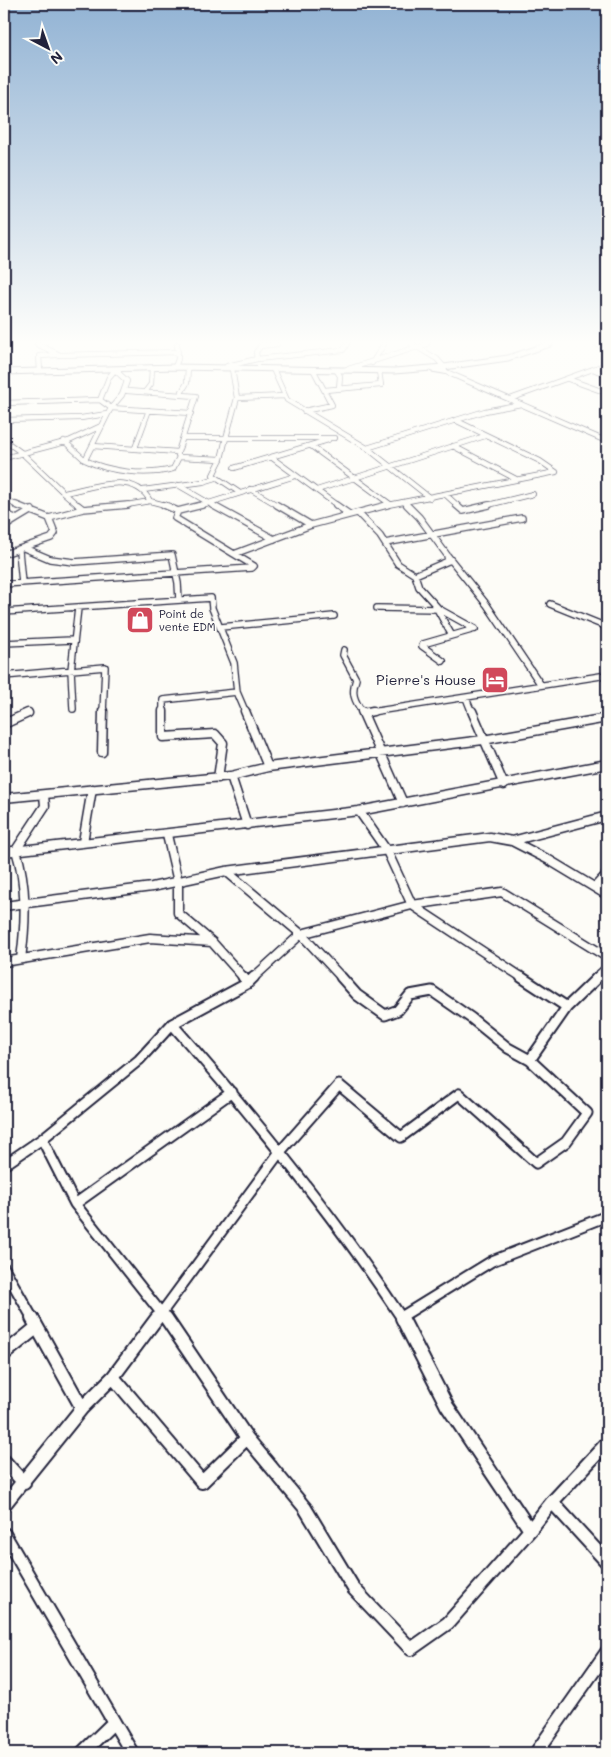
<svg xmlns="http://www.w3.org/2000/svg" width="611" height="1757" viewBox="0 0 611 1757" font-family="Mali,sans-serif">
	<style>
		.lines { fill: none; stroke-linecap: round; stroke-linejoin: round }
		.minor-far4-casing { stroke: #22223b; stroke-width: 6 }
		.minor-far3-casing { stroke: #22223b; stroke-width: 8 }
		.minor-far2-casing { stroke: #22223b; stroke-width: 11 }
		.minor-far1-casing { stroke: #22223b; stroke-width: 13 }
		.minor-casing { stroke: #22223b; stroke-width: 16 }
		.tertiary-casing { stroke: #22223b; stroke-width: 7 }
		.minor-far4 { stroke: #fdfcf7; stroke-width: 4.5 }
		.minor-far3 { stroke: #fdfcf7; stroke-width: 5.5 }
		.minor-far2 { stroke: #fdfcf7; stroke-width: 8 }
		.minor-far1 { stroke: #fdfcf7; stroke-width: 9 }
		.minor { stroke: #fdfcf7; stroke-width: 12 }
		.tertiary { stroke: #fdfcf7; stroke-width: 5 }
		.labels { text-anchor: middle; stroke-width: 4; stroke-linejoin: round; paint-order: stroke }
		.far-poi-label { font-size: 11px; fill: #22223b; stroke: #fdfcf7; text-anchor: start }
		.poi-label { font-size: 14px; fill: #22223b; stroke: #fdfcf7; text-anchor: end }
	</style>
	<rect width="100%" height="100%" fill="#fdfcf7"/>
	<filter id="ink" filterUnits="userSpaceOnUse"><feTurbulence type="fractalNoise" baseFrequency=".02" numOctaves="2"/><feDisplacementMap in="SourceGraphic" scale="10" xChannelSelector="R" yChannelSelector="G"/><feConvolveMatrix kernelMatrix="1 2 1 2 8 2 1 2 1" color-interpolation-filters="sRGB"/></filter>
	<g filter="url(#ink)">
		<g class="lines">
			<g class="minor-far4-casing">
				<path id="minor-far4" d="M 37,344 L 60,355 L 178,352
					M 412,344 L 437,359 L 444,367
					M 596,344 L 607,349
					M 260,346 L 277,344
					M 257,359 L 343,350 L 347,344
					M 372,363 L 384,344
					M 227,366 L 257,359 L 256,352 L 262,344
					M 175,367 L 178,359 L 177,344
					M 273,369 L 287,400 L 367,448 L 430,498
					M 593,369 L 607,375
					M 115,370 L 127,381 L 122,395 L 111,408 L 100,400 L 109,377 Z
					M 345,370 L 427,344
					M 40,371 L 39,356 L 58,355
					M 337,371 L 340,376 L 339,389
					M 444,371 L 606,441
					M 568,379 L 607,393
					M 325,390 L 381,385 L 379,371
					M 127,391 L 196,396 L 178,452
					M 145,392 L 151,384 L 152,368
					M 181,393 L 187,383 L 188,368
					M 237,398 L 285,396
					M 510,399 L 607,364
					M 4,403 L 100,400
					M 111,408 L 191,413
					M 111,408 L 85,460 C 109,472 146,476 173,469 L 179,457
					M 304,411 L 332,405 L 314,371
					M 4,420 L 81,418 L 107,414
					M 455,420 L 540,461 L 556,472
					M 184,438 L 226,438 L 237,398 L 232,369
					M 4,440 L 22,453 L 64,493 C 91,488 134,470 150,501 L 169,506
					M 64,441 L 85,460
					M 93,446 L 178,452 L 178,455
					M 311,446 L 390,504
					M 453,446 L 516,479
					M 135,448 L 149,410
					M 367,448 L 485,411 L 521,404
					M 179,457 L 221,459
					M 271,457 L 338,506
					M 4,458 L 69,441 L 101,426
					M 234,468 L 328,440
					M 178,485 L 209,503 L 295,476
					M 250,489 L 279,506
					M 143,490 L 203,482 L 216,478
					M 317,490 L 485,436
					M 64,493 L 79,506
					M 240,493 L 213,475 L 221,459 L 226,438 L 335,438
					M 446,495 L 458,506
					M 4,500 L 19,506
					M 405,503 L 408,506
					M 121,506 L 150,501
					M 198,506 L 209,503 L 214,506
					M 383,506 L 556,472
					M 484,506 L 533,494"/>
			</g>
			<g class="minor-far3-casing">
				<path id="minor-far3" d="M 78,505 L 83,509
					M 164,505 L 178,511 L 202,505
					M 212,505 L 274,539
					M 277,505 L 311,525
					M 336,505 L 349,514
					M 407,505 L 419,517 L 447,555 L 448,561 L 415,575
					M 456,505 L 463,511 L 489,505
					M 178,511 L 175,518 L 234,554
					M 4,513 L 17,519 L 32,510
					M 358,513 L 380,536 L 398,564 L 415,575 L 419,587 L 439,609 L 475,629
					M 49,518 L 83,509 L 128,505
					M 4,527 L 17,519
					M 385,543 L 522,518
					M 24,548 L 50,559 L 74,562 L 172,555 L 178,583 L 179,600
					M 19,551 L 22,583
					M 4,554 L 51,538 L 55,533 L 49,518 L 16,505
					M 447,555 L 487,605 L 541,685
					M 4,584 L 252,568 L 254,566 L 234,554 L 311,525 L 387,505
					M 550,604 L 607,627
					M 377,608 L 439,609
					M 437,609 L 451,634
					M 4,612 L 211,598 L 212,608 L 234,663 L 237,692 L 246,713
					M 221,627 L 334,616
					M 4,643 L 73,640
					M 344,650 L 343,655 L 356,679 C 351,693 354,700 363,713
					M 443,661 L 422,646 L 423,644 L 475,629
					M 4,676 L 105,667 L 103,713
					M 466,698 L 472,713
					M 73,709 L 71,670 L 78,608
					M 163,713 L 163,700 L 237,692
					M 365,713 L 607,675"/>
			</g>
			<g class="minor-far2-casing">
				<path id="minor-far2" d="M 163,711 L 163,737 L 215,734 L 223,743 L 218,778
					M 245,711 L 268,767
					M 362,711 L 403,803
					M 472,711 L 504,785
					M 363,713 L 373,711
					M 4,724 L 28,713
					M 102,752 L 103,711
					M 4,798 L 231,776
					M 359,811 L 387,851 L 412,905 L 523,978
					M 247,825 L 231,776 L 268,767 L 483,740 L 607,718
					M 167,835 L 178,882 L 178,913 L 212,942 L 244,978
					M 512,841 L 549,860 L 607,895
					M 83,842 L 92,789
					M 4,852 L 359,811 L 607,764
					M 226,871 L 301,934 L 342,978
					M 595,887 L 607,874
					M 4,906 L 152,887 L 226,871 L 490,837 L 512,841 L 607,816
					M 21,959 C 26,922 27,886 16,850 L 45,806 L 44,795
					M 4,962 L 150,938 L 212,942
					M 253,978 L 301,934 L 412,905 L 502,892 L 607,957
					M 596,978 L 607,968"/>
			</g>
			<g class="minor-far1-casing">
				<path id="minor-far1" d="M 243,977 L 248,983
					M 521,977 L 567,1007 L 530,1060
					M 567,1007 L 598,977
					M 172,1024 C 254,1117 332,1213 401,1317
					M 42,1139 L 75,1204 L 232,1092
					M 4,1165 L 42,1139 L 139,1060 L 172,1024 L 248,983 L 254,977
					M 75,1204 L 166,1319
					M 4,1268 L 33,1319
					M 157,1319 L 279,1153 L 339,1085 L 401,1137 L 459,1094 L 536,1163 L 566,1142 L 587,1113 L 530,1060 L 508,1048 L 471,1018 L 432,991 L 410,995 L 398,1010 L 385,1015 L 357,995 L 341,977
					M 402,1319 L 401,1317 L 492,1261 L 607,1216"/>
			</g>
			<g class="minor-casing">
				<path id="minor" d="M 32,1318 L 82,1408
					M 166,1318 L 247,1438 L 305,1508 L 354,1589 L 411,1649 L 448,1623 L 530,1530 L 447,1406 L 402,1318
					M 4,1354 L 36,1328
					M 113,1377 L 202,1482 L 247,1438
					M 4,1461 L 24,1483
					M 552,1502 L 607,1562
					M 4,1505 L 82,1408 L 113,1377 L 157,1318
					M 530,1530 L 552,1502 L 607,1443
					M 4,1534 L 132,1753
					M 82,1753 L 114,1722
					M 536,1753 L 607,1652"/>
			</g>
			<g class="tertiary-casing">
				<path id="tertiary" d="M 444,367 L 508,358 L 550,344
					M 4,372 L 175,367 L 394,371 L 444,367 L 444,371 L 432,369"/>
			</g>
			<use href="#minor-far4" class="minor-far4"/>
			<use href="#minor-far3" class="minor-far3"/>
			<use href="#minor-far2" class="minor-far2"/>
			<use href="#minor-far1" class="minor-far1"/>
			<use href="#minor" class="minor"/>
			<use href="#tertiary" class="tertiary"/>
		</g>
	</g>
	<linearGradient id="sky" x2="0" y2="1"><stop stop-color="#92b3d4"/><stop offset="0.58" stop-color="#fefefb"/><stop offset="1" stop-color="#fefefb" stop-opacity="0"/></linearGradient>
	<rect width="611" height="590" fill="url(#sky)"/>
	<defs>
		<g id="shop-square" transform="scale(1.4375)"><rect x="-9" y="-9" width="18" height="18" rx="4" fill="#d1495b" stroke="#fdfcf7"/><path d="M-5-2.5h2.3a2.7 3.5 0 0 1 5.4 0H5L5.5 6h-11ZM-1.5-2.5h3a1.5 2.3 0 0 0-3 0Z" fill="#fff"/></g>
		<g id="hotel-square" transform="scale(1.4375)"><rect x="-9" y="-9" width="18" height="18" rx="4" fill="#d1495b" stroke="#fdfcf7"/><path d="M-6-4.5h1.5V1H6V5H4.5V3h-9V5H-6ZM-4 0a1.8 1.8 0 1 1 3.6 0ZM.5 0V-2.5h3Q6-2.5 6 0Z" fill="#fff"/></g>
	</defs>
	<g fill-rule="evenodd">
		<use href="#shop-square" x="140" y="620"/>
		<use href="#hotel-square" x="495" y="680"/>
	</g>
	<g class="labels">
		<g class="far-poi-label">
			<text x="159" y="618">Point de<tspan x="159" dy="13">vente EDM</tspan></text>
		</g>
		<g class="poi-label">
			<text x="476" y="685">Pierre's House</text>
		</g>
	</g>
	<rect width="611" height="1757" fill="none" stroke="#fdfcf7" stroke-width="20"/>
	<rect x="10" y="10" width="591" height="1737" fill="none" stroke="#22223b" stroke-width="2" filter="url(#ink)"/>
	<g transform="translate(48 48) rotate(139)" stroke="#fdfcf7" stroke-width="4" paint-order="stroke">
	<path d="M0-4L9 19L0 12L-9 19Z" fill="#22223b"/>
	<text y="-8" font-size="14" font-weight="bold" text-anchor="middle" fill="#22223b">N</text>
	</g>
</svg>
